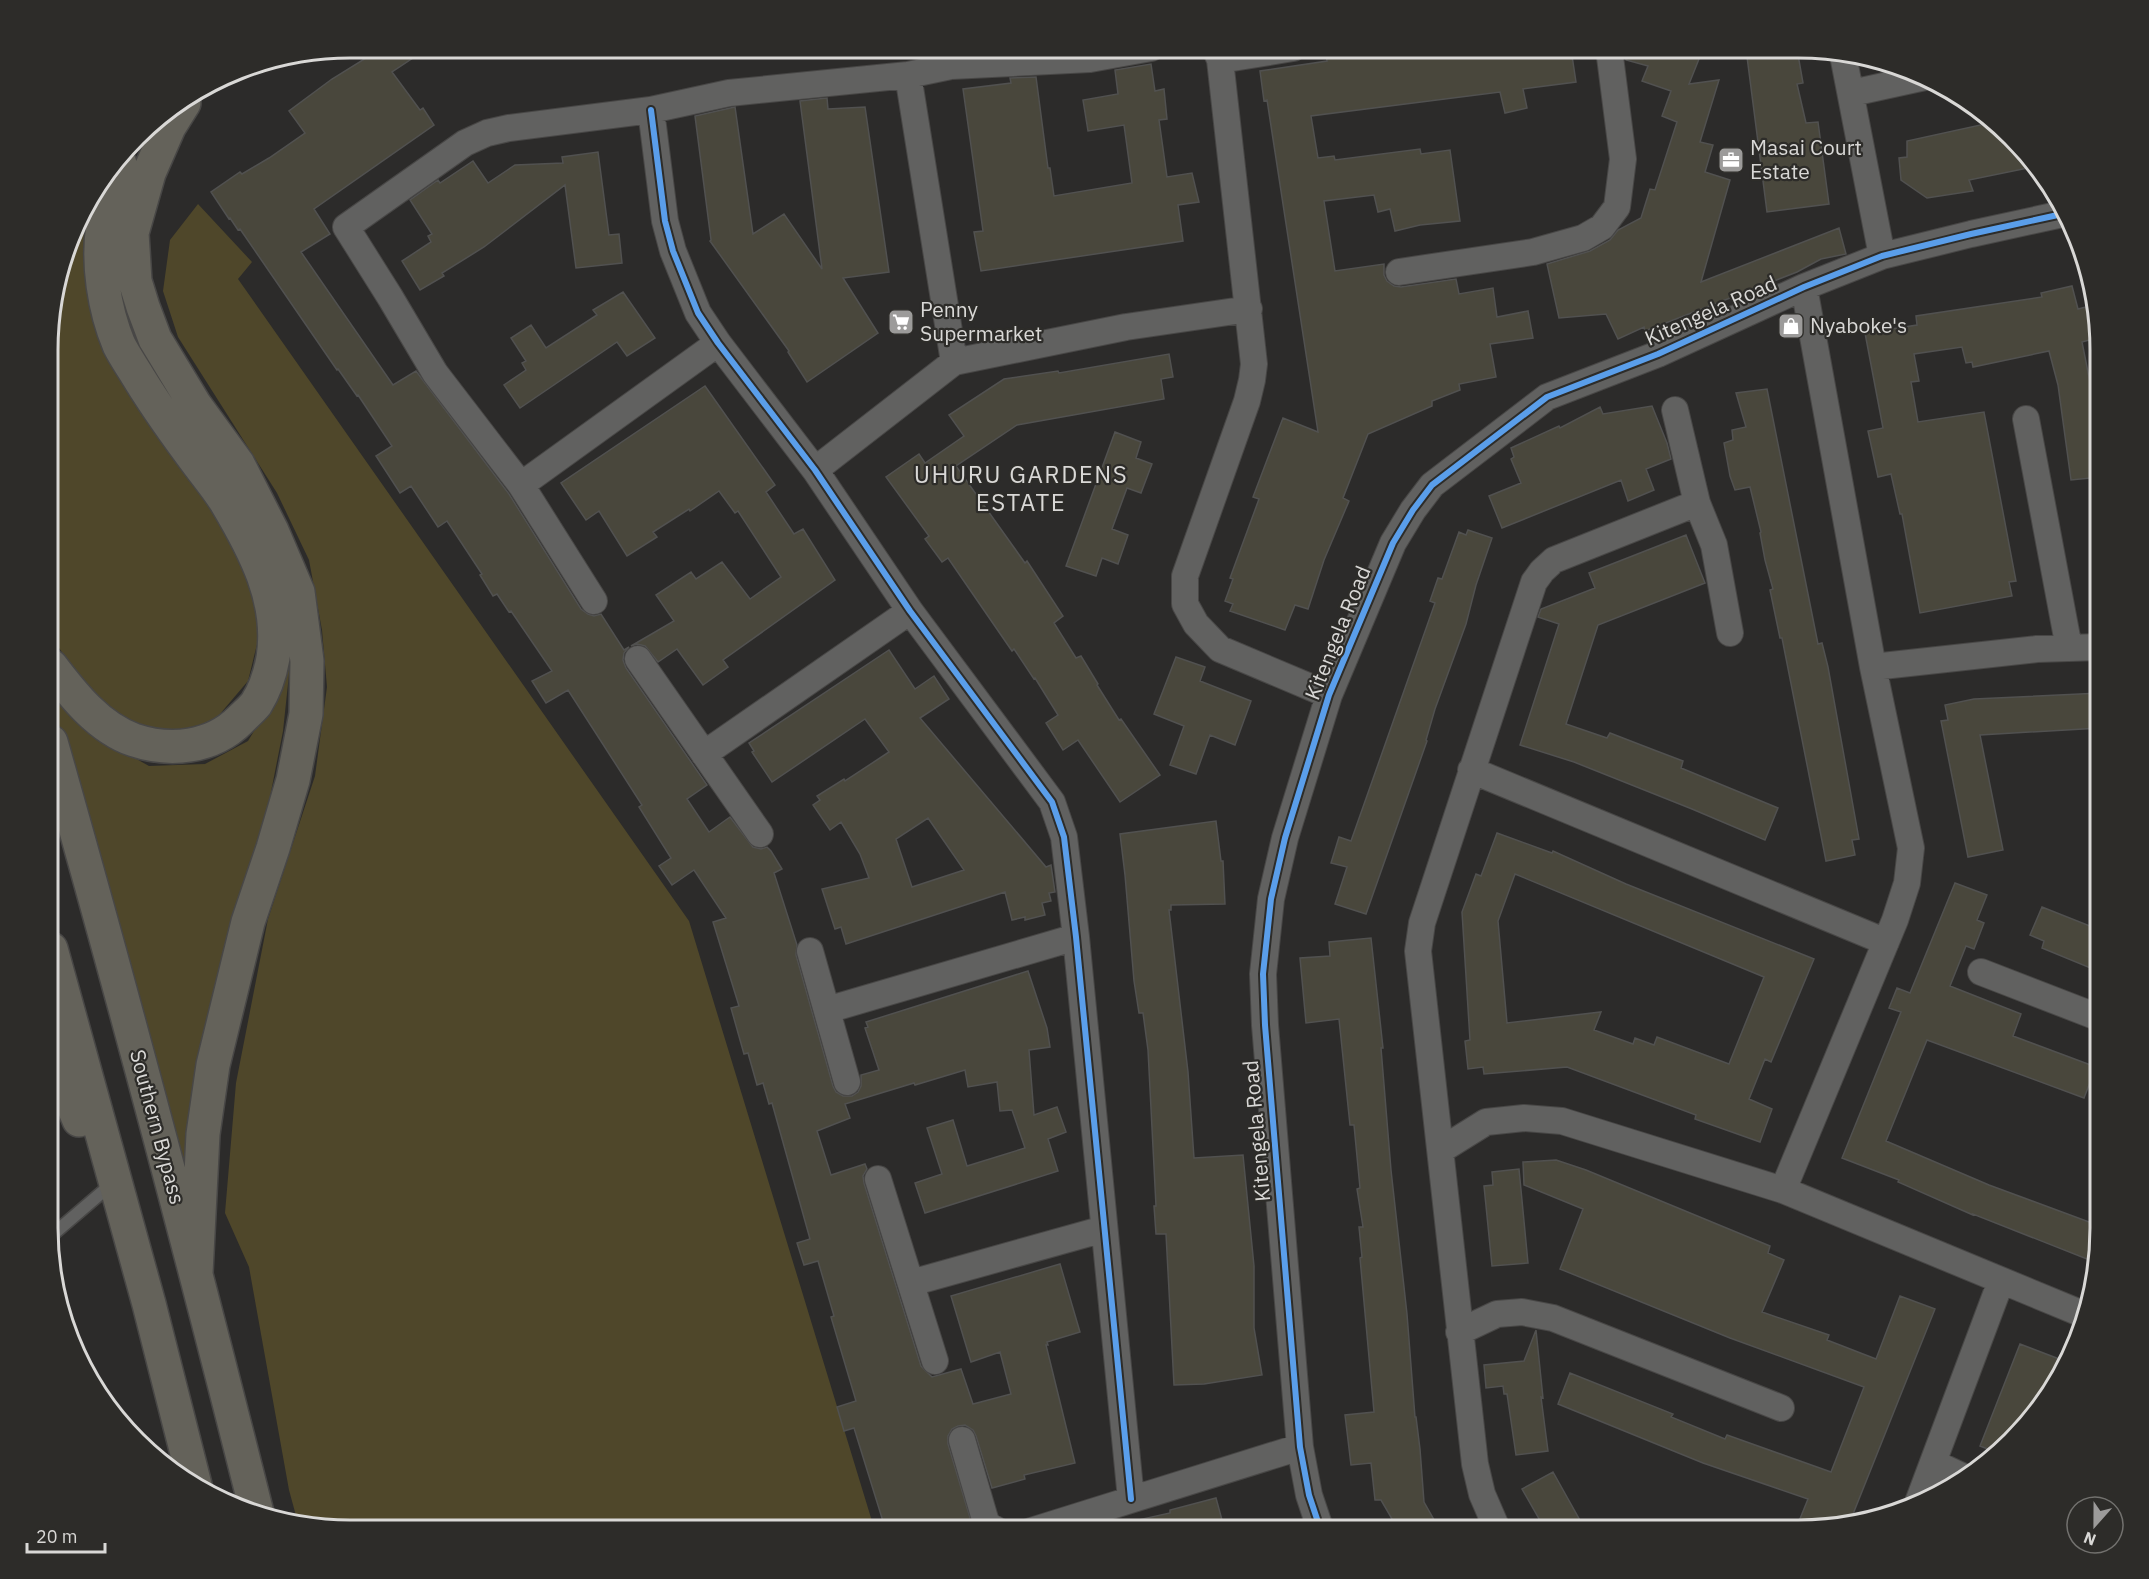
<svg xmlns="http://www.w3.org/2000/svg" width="2149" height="1579" viewBox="0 0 2149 1579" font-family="'IBM Plex Sans',sans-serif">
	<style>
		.green { fill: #4f472a }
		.building { fill: #49473c; stroke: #515150; stroke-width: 1.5; fill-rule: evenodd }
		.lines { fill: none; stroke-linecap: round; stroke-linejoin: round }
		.lane-casing { stroke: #484746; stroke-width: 15 }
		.street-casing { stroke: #484746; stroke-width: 28 }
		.highway-casing { stroke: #484746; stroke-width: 36 }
		.lane { stroke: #616160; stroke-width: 12 }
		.street { stroke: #616160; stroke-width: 26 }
		.highway { stroke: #64625a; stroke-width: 33 }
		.cycleway-casing { stroke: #2d2c29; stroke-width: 10 }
		.cycleway { stroke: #5a9eea; stroke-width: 6 }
		.labels { text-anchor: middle; stroke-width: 4.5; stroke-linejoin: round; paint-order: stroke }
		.poi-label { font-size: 21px; fill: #d9d8d6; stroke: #2d2c29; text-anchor: start }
		.street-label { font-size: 21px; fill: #d9d8d6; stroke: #2d2c29 }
		.quarter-label { font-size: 24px; letter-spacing: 1.5px; fill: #d9d8d6; stroke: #2d2c29 }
		.rim { fill: none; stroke: #d9d8d6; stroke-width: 3 }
	</style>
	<rect width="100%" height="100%" fill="#2c2b2a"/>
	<path class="green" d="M 96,195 L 91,289 L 249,571 L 260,632 L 248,681 L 214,721 L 164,734 L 119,718 L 82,682 L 51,636 L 51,312 L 79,217 Z
		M 198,204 L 252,262 L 238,279 L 689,921 L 875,1531 L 331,1530 L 298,1523 L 289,1490 L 249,1267 L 225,1213 L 236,1083 L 268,919 L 315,776 L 327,687 L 322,630 L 309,560 L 277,493 L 178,337 L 163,291 L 170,240 Z
		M 289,640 L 290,665 L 283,731 L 270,797 L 214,1004 L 186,1208 L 51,695 L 51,681 L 99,738 L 149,766 L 205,764 L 248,741 L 269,706 Z"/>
	<path class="building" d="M 382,48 L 428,48 L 392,72 L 420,110 L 423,108 L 434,125 L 314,209 L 330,234 L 301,252 L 393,385 L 416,371 L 509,494 L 581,609 L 588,614 L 594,616 L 601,614 L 624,650 L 629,647 L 624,653 L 623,660 L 626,668 L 707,785 L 687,799 L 709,832 L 730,817 L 753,847 L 761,849 L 767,847 L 771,851 L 782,869 L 774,873 L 797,945 L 796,955 L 833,1086 L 836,1092 L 843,1096 L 852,1096 L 858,1092 L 861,1086 L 861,1075 L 879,1070 L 865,1028 L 868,1027 L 866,1022 L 1028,971 L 1047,1028 L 1050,1047 L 1029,1050 L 1034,1115 L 1057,1107 L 1066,1132 L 1048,1139 L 1058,1171 L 925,1213 L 915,1183 L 942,1174 L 927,1128 L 953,1120 L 967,1166 L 1025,1148 L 1012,1110 L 1000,1111 L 997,1082 L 968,1087 L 965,1070 L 915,1085 L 914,1083 L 845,1104 L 850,1118 L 817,1131 L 831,1175 L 865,1164 L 867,1169 L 863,1176 L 864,1183 L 921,1366 L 932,1377 L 961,1369 L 973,1404 L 1011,1394 L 1000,1352 L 971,1362 L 951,1296 L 1060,1264 L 1080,1332 L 1047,1342 L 1048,1345 L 1046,1345 L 1075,1463 L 1024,1475 L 1025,1479 L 992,1488 L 976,1436 L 973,1430 L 965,1425 L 958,1426 L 952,1429 L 948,1436 L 948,1444 L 974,1531 L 886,1531 L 854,1428 L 844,1431 L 837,1407 L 856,1401 L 831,1317 L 834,1316 L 818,1261 L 804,1265 L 797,1243 L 810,1239 L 772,1103 L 769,1104 L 763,1083 L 757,1085 L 748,1053 L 744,1054 L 731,1008 L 739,1006 L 713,922 L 726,918 L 694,870 L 672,885 L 659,866 L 671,858 L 639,807 L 642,805 L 568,690 L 546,703 L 532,681 L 552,671 L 511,611 L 509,612 L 497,594 L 493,596 L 480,575 L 482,574 L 447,521 L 438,527 L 411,486 L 400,493 L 376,456 L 392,446 L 358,395 L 357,396 L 338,369 L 337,370 L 240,229 L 238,230 L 230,218 L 229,219 L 211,192 L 240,172 L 242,174 L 269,158 L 305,133 L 289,111 L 332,79 Z
		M 1325,48 L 1479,48 L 1480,52 L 1505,48 L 1571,49 L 1576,82 L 1523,89 L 1527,108 L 1505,113 L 1500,92 L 1311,116 L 1318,158 L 1334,156 L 1335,160 L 1420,149 L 1421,154 L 1450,150 L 1460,221 L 1420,225 L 1395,231 L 1390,209 L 1378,212 L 1374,195 L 1324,201 L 1335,271 L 1384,264 L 1384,275 L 1387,281 L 1394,286 L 1401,287 L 1456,279 L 1459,294 L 1493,288 L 1497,317 L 1528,311 L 1533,338 L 1490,344 L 1496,377 L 1459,384 L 1460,390 L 1432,401 L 1432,406 L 1368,434 L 1343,498 L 1349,501 L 1324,560 L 1308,609 L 1295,605 L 1285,630 L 1230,611 L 1233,604 L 1225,601 L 1233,579 L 1230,578 L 1259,499 L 1253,497 L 1283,418 L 1318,432 L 1267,100 L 1264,101 L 1260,71 L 1327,61 Z
		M 1624,49 L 1703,49 L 1689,84 L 1719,80 L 1700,142 L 1713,145 L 1705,172 L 1730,180 L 1701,282 L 1839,228 L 1846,254 L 1821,259 L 1797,272 L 1645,331 L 1644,327 L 1618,339 L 1606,314 L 1559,318 L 1547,264 L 1590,251 L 1610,240 L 1618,230 L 1641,218 L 1650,189 L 1655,190 L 1677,122 L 1662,116 L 1671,91 L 1642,81 L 1648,66 L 1626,60 Z
		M 1746,49 L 1797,49 L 1803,83 L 1797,84 L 1806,123 L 1818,122 L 1829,204 L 1767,212 Z
		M 1151,64 L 1155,91 L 1164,89 L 1167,119 L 1159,120 L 1167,177 L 1192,173 L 1199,202 L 1178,205 L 1183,241 L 981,271 L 974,232 L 983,231 L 963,89 L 1011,83 L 1010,78 L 1036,77 L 1048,168 L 1050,168 L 1054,196 L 1132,183 L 1124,125 L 1088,131 L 1083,100 L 1118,94 L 1115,70 Z
		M 827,98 L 828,109 L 865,107 L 889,272 L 843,278 L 878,333 L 807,382 L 788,352 L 789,351 L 710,241 L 711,240 L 695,116 L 735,107 L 753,234 L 784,214 L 822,269 L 800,101 Z
		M 1994,122 L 2038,166 L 1969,180 L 1973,191 L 1927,198 L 1901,180 L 1899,158 L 1907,157 L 1907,141 Z
		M 598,152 L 609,235 L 619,234 L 622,263 L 576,268 L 565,185 L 484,247 L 442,273 L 444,276 L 420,290 L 402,261 L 431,242 L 428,236 L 432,234 L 410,200 L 438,180 L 440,183 L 473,161 L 488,183 L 515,165 L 563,163 L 562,157 Z
		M 2072,286 L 2078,309 L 2086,307 L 2093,339 L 2082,342 L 2100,432 L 2100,477 L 2071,480 L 2058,385 L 2049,351 L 1973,367 L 1972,362 L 1966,363 L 1962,347 L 1914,354 L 1919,381 L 1911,382 L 1918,422 L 1984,412 L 2016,581 L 2009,582 L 2012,596 L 1920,613 L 1902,514 L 1900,514 L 1891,474 L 1878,477 L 1868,431 L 1883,428 L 1865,333 L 1917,325 L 1916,316 L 2042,297 L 2041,293 Z
		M 623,292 L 655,338 L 627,356 L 617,342 L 520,408 L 504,385 L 526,370 L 522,363 L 526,361 L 511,338 L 531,325 L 546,348 L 597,315 L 593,310 Z
		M 1169,354 L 1173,377 L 1161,379 L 1164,399 L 1017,425 L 956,466 L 1025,563 L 1027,561 L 1063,616 L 1054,623 L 1076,658 L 1081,656 L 1098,684 L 1097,685 L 1119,720 L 1121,719 L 1160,775 L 1120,802 L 1078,740 L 1063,750 L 1046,723 L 1058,715 L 1035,678 L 1034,679 L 1014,649 L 1012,651 L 948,558 L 942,562 L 925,539 L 929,536 L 886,477 L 919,454 L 925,463 L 964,436 L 949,415 L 1004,379 L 1058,371 L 1059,373 Z
		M 705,386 L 775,485 L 766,492 L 794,534 L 803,529 L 835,580 L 723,660 L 728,667 L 703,685 L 677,649 L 658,662 L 645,646 L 637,644 L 631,646 L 674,621 L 656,595 L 691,572 L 696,579 L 722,562 L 750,599 L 781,577 L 738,511 L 735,513 L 719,491 L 690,511 L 689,509 L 653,532 L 657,537 L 627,556 L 599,511 L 586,520 L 561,483 Z
		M 1767,389 L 1818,644 L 1822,643 L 1828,667 L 1859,839 L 1852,840 L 1855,855 L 1826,861 L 1782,638 L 1780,638 L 1770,590 L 1773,589 L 1765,560 L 1760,533 L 1761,532 L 1750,487 L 1735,490 L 1730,476 L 1724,443 L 1733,440 L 1732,430 L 1746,427 L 1736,393 Z
		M 1652,406 L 1667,443 L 1671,459 L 1646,469 L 1654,490 L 1628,501 L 1621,480 L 1502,528 L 1489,496 L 1521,483 L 1511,459 L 1514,457 L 1511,448 L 1559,426 L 1560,428 L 1600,407 L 1603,414 Z
		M 1115,432 L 1141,442 L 1136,458 L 1152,464 L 1141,493 L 1127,488 L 1112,529 L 1128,535 L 1118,564 L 1102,558 L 1096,576 L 1066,566 Z
		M 1468,530 L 1492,538 L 1476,585 L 1466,624 L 1435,709 L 1426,740 L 1427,741 L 1366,914 L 1335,904 L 1347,867 L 1331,863 L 1339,837 L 1351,841 L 1435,603 L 1430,601 L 1438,578 L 1442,579 L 1459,532 L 1466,535 Z
		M 1686,535 L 1705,583 L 1598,625 L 1566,724 L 1607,738 L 1610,733 L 1654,750 L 1683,761 L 1681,768 L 1778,808 L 1765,840 L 1692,809 L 1574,762 L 1520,745 L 1559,624 L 1538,617 L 1541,609 L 1595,588 L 1589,573 Z
		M 889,650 L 915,689 L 934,676 L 949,699 L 920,718 L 1046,867 L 1051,865 L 1055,892 L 1049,893 L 1051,901 L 1042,903 L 1045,915 L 1025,920 L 1025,917 L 1012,920 L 1005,892 L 846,944 L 841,927 L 835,929 L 822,889 L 869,878 L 860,854 L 841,822 L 830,830 L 813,805 L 820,800 L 817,796 L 844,779 L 845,781 L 889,752 L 865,719 L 772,782 L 752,752 L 754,751 L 749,743 ZM 928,818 L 964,870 L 912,887 L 896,839 Z
		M 1176,657 L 1205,667 L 1200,681 L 1251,701 L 1235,745 L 1210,735 L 1196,774 L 1170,765 L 1184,726 L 1154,714 Z
		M 2100,693 L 2100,728 L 1980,735 L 2003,850 L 1968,857 L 1941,721 L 1948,720 L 1945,705 L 1974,699 Z
		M 1216,821 L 1221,861 L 1223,861 L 1225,904 L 1171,905 L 1171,910 L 1169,910 L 1188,1072 L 1194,1158 L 1243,1155 L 1254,1266 L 1254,1328 L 1262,1375 L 1204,1384 L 1174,1385 L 1166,1234 L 1156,1234 L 1154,1206 L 1156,1206 L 1148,1050 L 1143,1013 L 1139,1013 L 1134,981 L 1125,875 L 1120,834 Z
		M 1497,833 L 1552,853 L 1553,851 L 1626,884 L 1814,959 L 1771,1062 L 1765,1059 L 1749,1099 L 1772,1109 L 1760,1142 L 1695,1119 L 1696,1115 L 1567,1067 L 1484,1074 L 1483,1067 L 1468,1069 L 1465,1041 L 1470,1040 L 1462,912 L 1476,874 L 1481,876 ZM 1515,874 L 1764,977 L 1729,1064 L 1657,1037 L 1654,1045 L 1635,1038 L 1633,1044 L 1594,1030 L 1601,1012 L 1507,1023 L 1498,921 Z
		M 1955,883 L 1987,895 L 1977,920 L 1984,923 L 1974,949 L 1966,946 L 1950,986 L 2021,1014 L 2013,1036 L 2096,1067 L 2084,1098 L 1927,1040 L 1886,1141 L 1989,1185 L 2100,1226 L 2100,1248 L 2097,1263 L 1973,1214 L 1973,1215 L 1898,1182 L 1899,1180 L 1842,1158 L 1901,1012 L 1889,1008 L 1897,988 L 1910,993 Z
		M 2042,907 L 2100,930 L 2100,972 L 2042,948 L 2044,941 L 2030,935 Z
		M 1371,938 L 1383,1048 L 1381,1048 L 1391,1170 L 1407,1314 L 1415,1417 L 1416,1417 L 1420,1449 L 1424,1502 L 1437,1525 L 1426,1531 L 1399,1531 L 1381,1500 L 1375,1500 L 1371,1463 L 1351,1465 L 1345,1415 L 1374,1412 L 1360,1258 L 1362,1257 L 1359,1227 L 1363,1227 L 1357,1189 L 1360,1188 L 1354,1125 L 1350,1125 L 1339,1019 L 1306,1023 L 1300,958 L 1330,956 L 1329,942 Z
		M 1556,1160 L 1586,1170 L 1770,1246 L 1768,1253 L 1784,1260 L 1762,1312 L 1829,1335 L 1827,1340 L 1876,1359 L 1900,1296 L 1935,1309 L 1849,1524 L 1795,1531 L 1808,1499 L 1703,1463 L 1558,1404 L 1570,1373 L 1673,1414 L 1671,1417 L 1725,1439 L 1727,1435 L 1831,1472 L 1864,1387 L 1730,1338 L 1560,1269 L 1583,1209 L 1524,1185 L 1523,1162 Z
		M 1519,1169 L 1528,1263 L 1492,1266 L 1484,1186 L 1493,1185 L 1492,1172 Z
		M 1536,1330 L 1543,1398 L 1541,1397 L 1548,1451 L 1516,1455 L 1507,1394 L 1504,1394 L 1503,1386 L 1486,1388 L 1484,1365 L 1524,1361 Z
		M 2020,1344 L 2067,1362 L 2038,1413 L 1998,1453 L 1980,1446 Z
		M 1553,1472 L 1586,1531 L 1546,1531 L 1522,1489 Z
		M 1216,1498 L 1225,1531 L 1130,1531 L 1129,1522 L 1170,1513 L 1170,1510 Z"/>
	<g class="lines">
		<g class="lane-casing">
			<path id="lane" d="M 51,1236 L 107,1188"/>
		</g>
		<g class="street-casing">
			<path id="street" d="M 1215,48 L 1220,60 L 1254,364 L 1252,380 L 1247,401 L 1185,576 L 1185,604 L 1196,624 L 1220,649 L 1329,695
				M 1843,55 L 1882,256
				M 1220,60 L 1293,48
				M 908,75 L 954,362
				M 1852,93 L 1925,77
				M 651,110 L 665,221 L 673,251 L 698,313 L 718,343 L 815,470 L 910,611 L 1052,802 L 1064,837 L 1076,937 L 1131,1499
				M 1399,272 L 1533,252 L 1583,238 L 1602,227 L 1617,207 L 1623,159 L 1609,49
				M 1675,410 L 1697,503 L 1714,545 L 1730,633
				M 2026,419 L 2069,648
				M 815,470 L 954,362 L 1126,327 L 1249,309
				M 521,485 L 718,343
				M 594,601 L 521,485 L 435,373 L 390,297 L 346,227 L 465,143 L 487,133 L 509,128 L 651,110 L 729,93 L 908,75 L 951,66 L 1090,59 L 1151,48
				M 638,659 L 760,834
				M 1873,667 L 2037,649 L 2100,647
				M 704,754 L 910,611
				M 1471,770 L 1886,942
				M 810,951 L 847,1082
				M 1981,972 L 2100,1018
				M 827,1010 L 1076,937
				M 1441,1150 L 1486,1122 L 1524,1118 L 1562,1121 L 1783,1190 L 2085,1315
				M 878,1179 L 935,1361
				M 1783,1190 L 1895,920 L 1907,883 L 1911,848 L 1873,667 L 1804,287
				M 911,1283 L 1104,1229
				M 1459,1332 L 1497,1314 L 1522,1312 L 1553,1318 L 1781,1408
				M 962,1440 L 985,1519 L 988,1525 L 998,1531
				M 1934,1463 L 1966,1478
				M 1917,1505 L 2001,1281
				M 1031,1531 L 1300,1447
				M 1321,1531 L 1309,1495 L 1300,1447 L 1265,1025 L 1263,974 L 1271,899 L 1285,838 L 1329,695 L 1393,543 L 1413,510 L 1432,485 L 1547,397 L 1658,354 L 1804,287 L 1882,256 L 1971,234 L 2067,213
				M 1498,1531 L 1482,1494 L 1475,1464 L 1418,951 L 1422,923 L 1534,582 L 1542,571 L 1554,560 L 1697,503"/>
		</g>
		<g class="highway-casing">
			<path id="highway" d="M 184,103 L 169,127 L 149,173 L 132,233 L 135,281 L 143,307 L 155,339 L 195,405 L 238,464 L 272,531 L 298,592 L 307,661 L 306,714 L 293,780 L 273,848 L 248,922 L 213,1065 L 203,1134 L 196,1273
				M 51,666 C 73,695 99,728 134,740 C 170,752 212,748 240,720 C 245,715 251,710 256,704 C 265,690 270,675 273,658 C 282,601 254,549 226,502 C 218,489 208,477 199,465 C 178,437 158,409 140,380 C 133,368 125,357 119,345 C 104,309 97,263 103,225 C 106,204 113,184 120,164
				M 51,742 C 124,998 192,1255 257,1513
				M 51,949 L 149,1304 L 195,1485
				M 51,1054 L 79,1120"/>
		</g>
		<use href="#lane" class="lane"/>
		<use href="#street" class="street"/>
		<use href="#highway" class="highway"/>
		<g class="cycleway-casing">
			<path id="cycleway" d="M 651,110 L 665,221 L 673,251 L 698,313 L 718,343 L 815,470 L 910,611 L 1052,802 L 1064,837 L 1076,937 L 1131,1499
				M 1321,1531 L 1309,1495 L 1300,1447 L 1265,1025 L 1263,974 L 1271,899 L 1285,838 L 1329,695 L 1393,543 L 1413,510 L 1432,485 L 1547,397 L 1658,354 L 1804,287 L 1882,256 L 1971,234 L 2067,213"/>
		</g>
		<use href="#cycleway" class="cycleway"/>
	</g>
	<defs>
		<g id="office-square" transform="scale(1.35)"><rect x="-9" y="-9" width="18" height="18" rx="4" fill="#9c9b9a" stroke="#2d2c29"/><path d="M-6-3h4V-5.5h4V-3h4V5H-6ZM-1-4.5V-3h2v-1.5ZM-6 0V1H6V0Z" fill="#fff"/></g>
		<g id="supermarket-square" transform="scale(1.35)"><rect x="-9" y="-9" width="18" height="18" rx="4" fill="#9c9b9a" stroke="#2d2c29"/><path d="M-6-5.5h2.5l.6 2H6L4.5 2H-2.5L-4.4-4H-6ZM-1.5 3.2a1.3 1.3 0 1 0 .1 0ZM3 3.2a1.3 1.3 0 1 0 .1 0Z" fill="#fff"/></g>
		<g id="shop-square" transform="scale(1.35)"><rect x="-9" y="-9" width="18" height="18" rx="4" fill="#9c9b9a" stroke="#2d2c29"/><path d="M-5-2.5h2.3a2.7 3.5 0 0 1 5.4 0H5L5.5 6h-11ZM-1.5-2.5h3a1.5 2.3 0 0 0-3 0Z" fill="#fff"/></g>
	</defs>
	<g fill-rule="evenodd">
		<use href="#office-square" x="1731" y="160"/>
		<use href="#supermarket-square" x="901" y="322"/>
		<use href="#shop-square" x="1791" y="326"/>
	</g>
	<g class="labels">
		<g class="poi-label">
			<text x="1750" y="155">Masai Court<tspan x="1750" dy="24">Estate</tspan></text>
			<text x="920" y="317">Penny<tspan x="920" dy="24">Supermarket</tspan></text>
			<text x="1810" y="333">Nyaboke's</text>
		</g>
		<g class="street-label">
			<text transform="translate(1711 311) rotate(-24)" y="7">Kitengela Road</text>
			<text transform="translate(1338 633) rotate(-68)" y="7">Kitengela Road</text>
			<text transform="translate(157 1127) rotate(75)" y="7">Southern Bypass</text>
			<text transform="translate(1257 1131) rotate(-95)" y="7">Kitengela Road</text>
		</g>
		<g class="quarter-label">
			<text x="1021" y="483">UHURU GARDENS<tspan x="1021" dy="28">ESTATE</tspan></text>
		</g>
	</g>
	<path d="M0 0H2149V1579H0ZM350 58H1798A292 292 0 0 1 2090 350V1228A292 292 0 0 1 1798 1520H350A292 292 0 0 1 58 1228V350A292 292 0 0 1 350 58Z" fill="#2d2c29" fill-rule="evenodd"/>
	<path class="rim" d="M350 58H1798A292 292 0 0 1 2090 350V1228A292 292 0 0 1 1798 1520H350A292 292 0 0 1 58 1228V350A292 292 0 0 1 350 58Z"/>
	<g transform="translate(2095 1525) rotate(201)"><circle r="28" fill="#2d2c29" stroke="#72716e" stroke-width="1.5"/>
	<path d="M0-4.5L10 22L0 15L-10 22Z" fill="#9c9b9a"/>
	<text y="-9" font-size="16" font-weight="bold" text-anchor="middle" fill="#d9d8d6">N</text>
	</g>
	<path d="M27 1543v9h78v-9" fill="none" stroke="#d9d8d6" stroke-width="3"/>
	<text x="36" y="1543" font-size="18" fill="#d9d8d6" stroke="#2d2c29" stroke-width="4.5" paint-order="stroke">20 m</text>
</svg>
